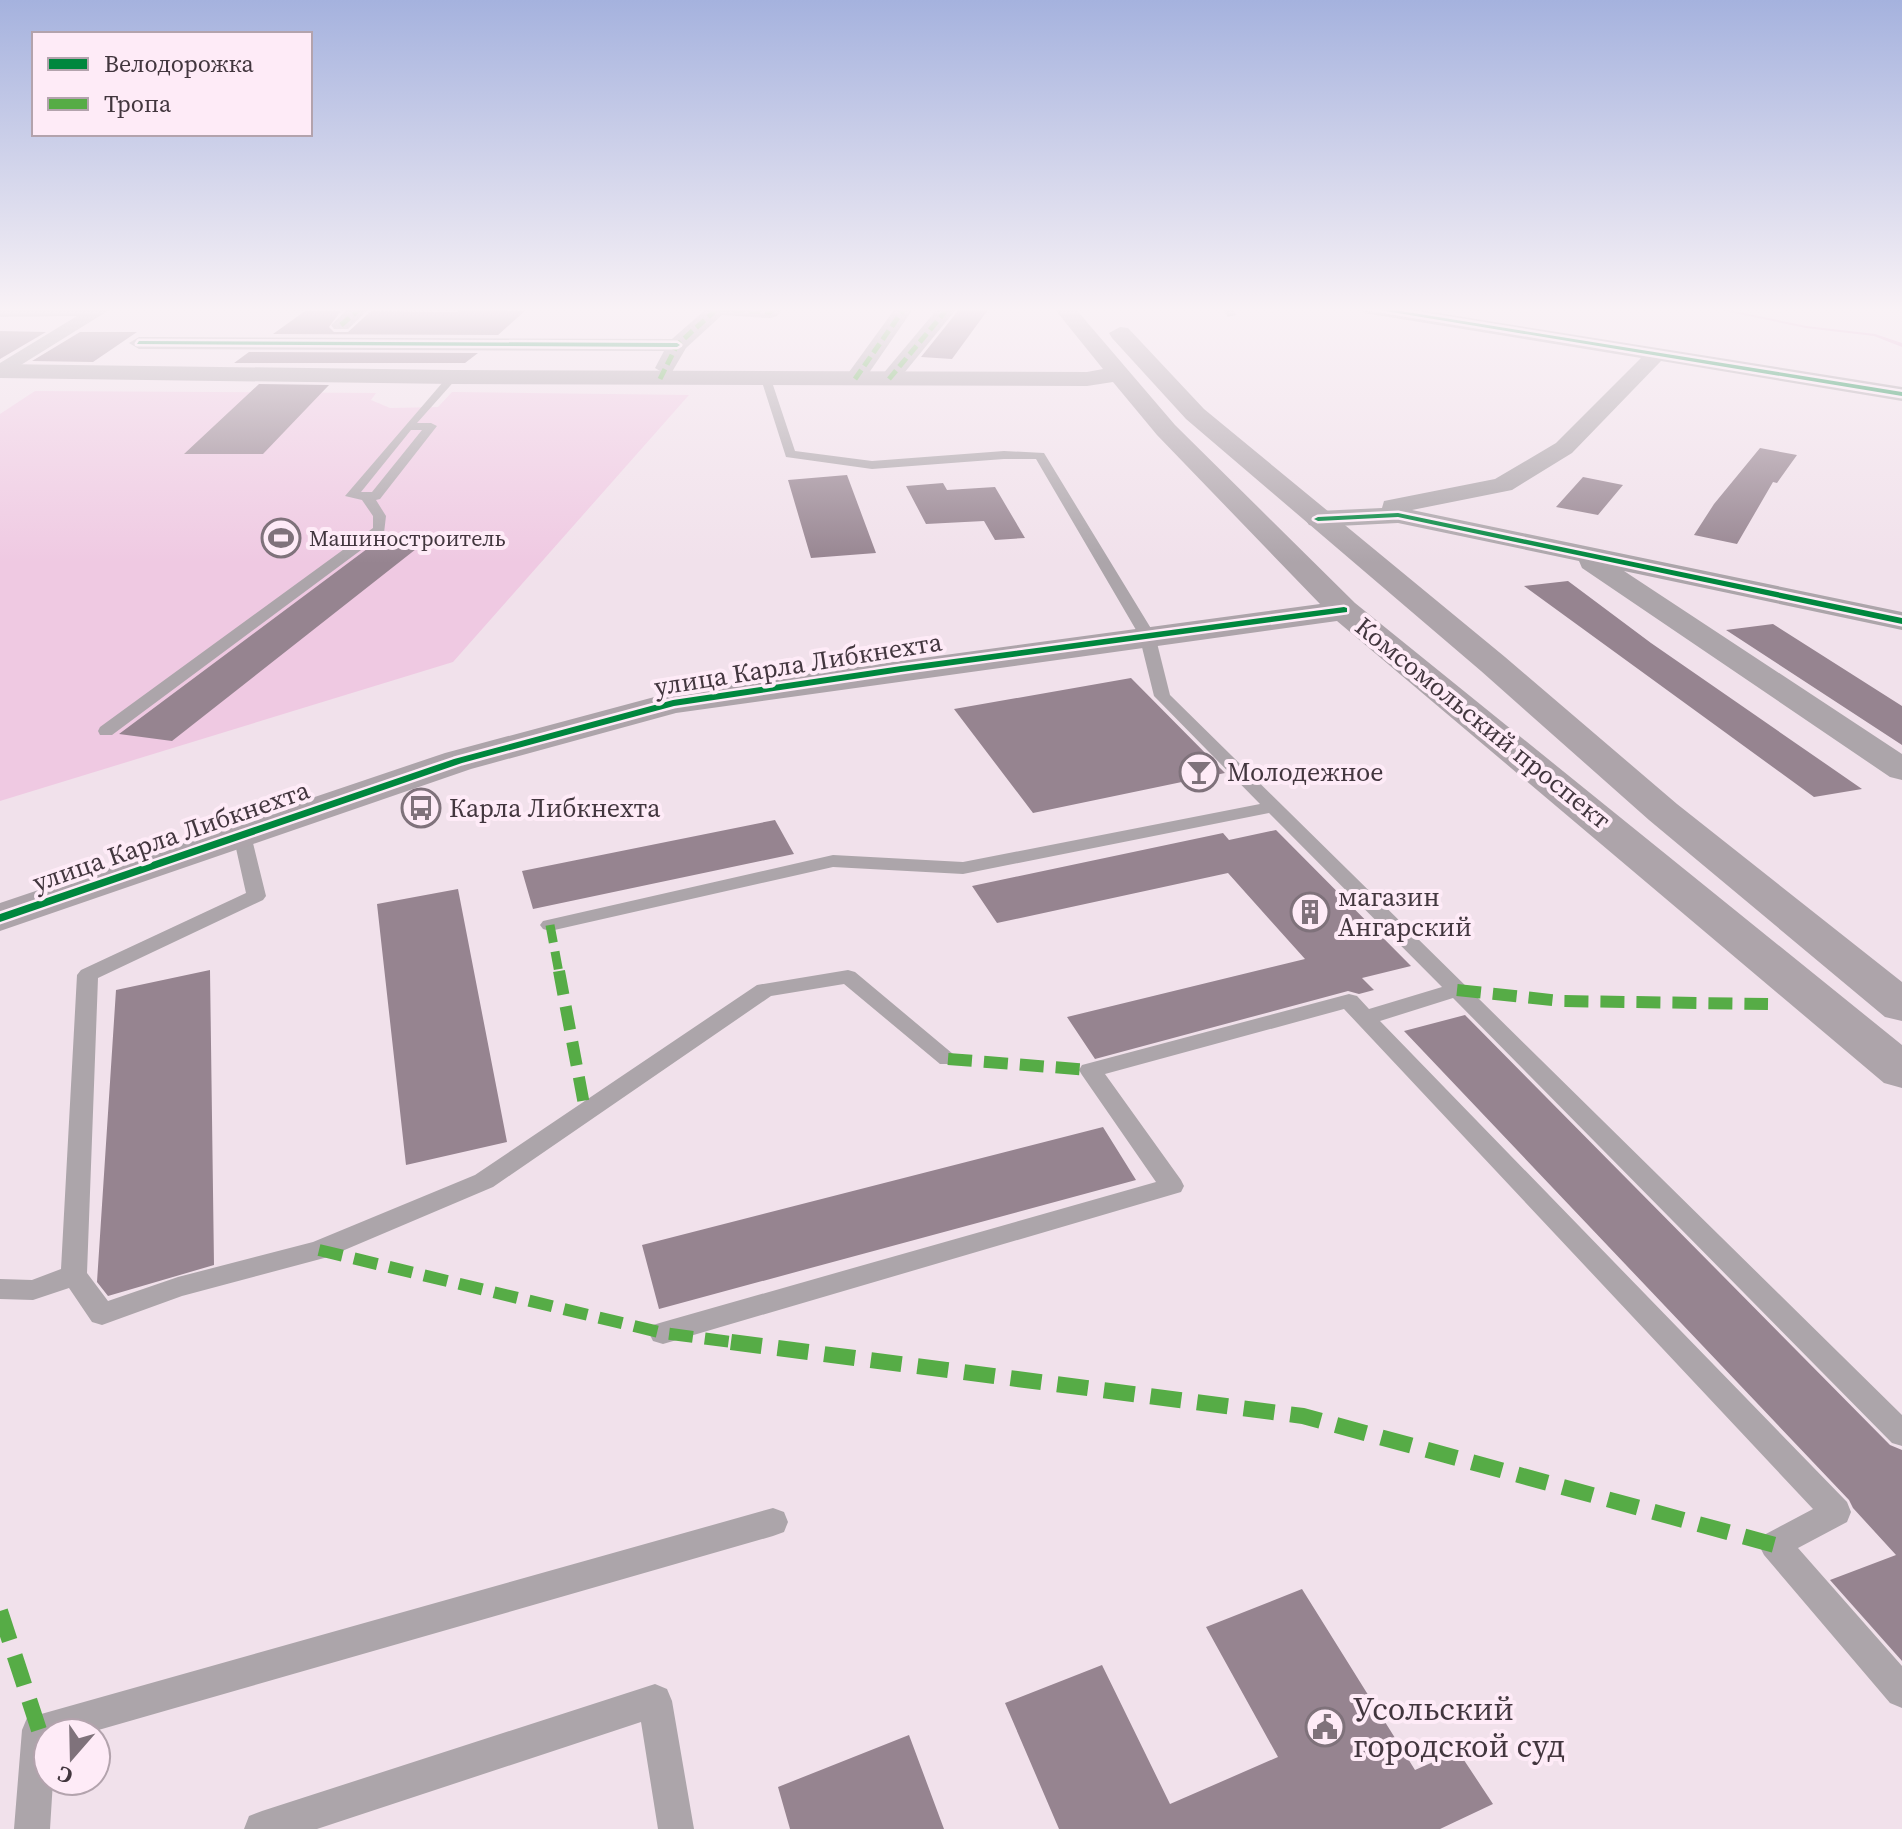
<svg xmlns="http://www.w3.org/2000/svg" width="1902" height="1829" viewBox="0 0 1902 1829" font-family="'Source Serif 4',serif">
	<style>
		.green { fill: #efc9e2 }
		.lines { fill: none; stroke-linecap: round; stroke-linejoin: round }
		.stream { fill: #e2aed0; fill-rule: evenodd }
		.building { fill: #968490 }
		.lane { fill: #aca5aa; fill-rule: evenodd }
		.street { fill: #aca5aa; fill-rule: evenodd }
		.secondary { fill: #ada4aa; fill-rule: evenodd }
		.quiet-far3 { stroke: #56ac46; stroke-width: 5; stroke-dasharray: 11 5; stroke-linecap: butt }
		.quiet-far2 { stroke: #56ac46; stroke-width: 9; stroke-dasharray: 18 9; stroke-linecap: butt }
		.quiet-far1 { stroke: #56ac46; stroke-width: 12; stroke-dasharray: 24 12; stroke-linecap: butt }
		.quiet { stroke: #56ac46; stroke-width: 16; stroke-dasharray: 31 16; stroke-linecap: butt }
		.cycleway-casing { stroke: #feebf7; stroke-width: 5 }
		.cycleway { fill: #00873e; fill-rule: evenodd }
		.labels { text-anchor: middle; stroke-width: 8; stroke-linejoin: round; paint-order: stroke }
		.far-poi-label { font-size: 22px; fill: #42363e; stroke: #feebf7; text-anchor: start }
		.street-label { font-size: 26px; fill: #42363e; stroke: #feebf7 }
		.poi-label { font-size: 26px; fill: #42363e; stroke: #feebf7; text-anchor: start }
		.near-poi-label { font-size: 32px; fill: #42363e; stroke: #feebf7; text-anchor: start }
	</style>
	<rect width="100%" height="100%" fill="#f1e1eb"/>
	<path class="green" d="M 35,391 L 376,393 L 371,400 L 390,408 L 438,407 L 452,392 L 689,395 L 453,662 L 0,801 L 0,414 Z"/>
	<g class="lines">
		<path class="stream" d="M 1705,307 L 1715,307 L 1806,326 L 1875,334 L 1902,343 L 1902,347 L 1874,336 L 1806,328 Z"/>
	</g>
	<path class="building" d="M 961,307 L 990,307 L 952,359 L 921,357 Z
		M 461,309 L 525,311 L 498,335 L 273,334 L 305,311 L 341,311 L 329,327 L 334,332 L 348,332 L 371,311 L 457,312 Z
		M 0,331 L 46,332 L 0,359 Z
		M 80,332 L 137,332 L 93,362 L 32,361 Z
		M 249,352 L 478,353 L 465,363 L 234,363 Z
		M 259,384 L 329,385 L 263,454 L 184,454 Z
		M 1760,448 L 1797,455 L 1777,483 L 1773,482 L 1737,544 L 1694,535 L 1714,504 Z
		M 847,475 L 876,553 L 811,558 L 788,480 Z
		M 1583,477 L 1623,485 L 1598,515 L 1556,507 Z
		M 943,483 L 947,490 L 995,487 L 1025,538 L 995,540 L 984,521 L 926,524 L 906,486 Z
		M 387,534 L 430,538 L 172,741 L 119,734 Z
		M 1568,581 L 1651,643 L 1862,789 L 1814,797 L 1524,586 Z
		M 1773,624 L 1902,706 L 1902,745 L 1726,630 Z
		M 1131,678 L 1225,773 L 1033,813 L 954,709 Z
		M 775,820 L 794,854 L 533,909 L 522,871 Z
		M 1276,830 L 1411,966 L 1362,978 L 1374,990 L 1359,994 L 1348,991 L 1095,1059 L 1067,1017 L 1305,959 L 1228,873 L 997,923 L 972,886 L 1223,833 L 1229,840 Z
		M 458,889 L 507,1142 L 406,1165 L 377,904 Z
		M 210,970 L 214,1265 L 108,1296 L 97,1282 L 116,990 Z
		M 1465,1015 L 1890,1445 L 1902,1450 L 1902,1661 L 1830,1580 L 1896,1555 L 1853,1508 L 1849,1500 L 1404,1031 Z
		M 1103,1127 L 1136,1180 L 659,1309 L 642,1245 Z
		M 1302,1589 L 1415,1770 L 1458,1751 L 1493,1804 L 1440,1829 L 1059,1829 L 1005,1703 L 1102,1665 L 1170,1804 L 1278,1757 L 1206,1627 Z
		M 909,1735 L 944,1829 L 790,1829 L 778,1787 Z"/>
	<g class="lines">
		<path class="lane" d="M 1221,307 L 1231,307 L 1236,315 L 1228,317 Z
			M 449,375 L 458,377 L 417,423 L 431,423 L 437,426 L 380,499 L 376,500 L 386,516 L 384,533 L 112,735 L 100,735 L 98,731 L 100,727 L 373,528 L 373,516 L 362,500 L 345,496 ZM 411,430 L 422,430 L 372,492 L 361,492 Z
			M 766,376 L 771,379 L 795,451 L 872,461 L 1004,451 L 1044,453 L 1155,635 L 1170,695 L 1902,1415 L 1902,1446 L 1892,1443 L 1453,998 L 1380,1021 L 1847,1502 L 1851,1512 L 1847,1522 L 1798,1548 L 1902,1666 L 1902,1708 L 1890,1703 L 1764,1555 L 1759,1545 L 1764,1535 L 1813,1509 L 1344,1009 L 1105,1074 L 1181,1180 L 1184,1186 L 1181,1192 L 663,1344 L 653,1341 L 649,1333 L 653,1325 L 663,1322 L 1156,1182 L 1082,1075 L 1079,1070 L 1082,1065 L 1349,994 L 1357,996 L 1369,1009 L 1442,987 L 1269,813 L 963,874 L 833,867 L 550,931 L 543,929 L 540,925 L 543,921 L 833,855 L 963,862 L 1260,804 L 1154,696 L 1139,635 L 1036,459 L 1004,459 L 872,469 L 786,457 L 761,379 Z
			M 242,829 L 251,835 L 266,896 L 263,900 L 98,978 L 87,1273 L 108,1301 L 178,1277 L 313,1242 L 475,1175 L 757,985 L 848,970 L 855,972 L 959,1059 L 956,1064 L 940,1064 L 844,984 L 771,996 L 493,1187 L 328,1257 L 182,1296 L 102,1325 L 92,1322 L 69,1288 L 33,1300 L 0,1299 L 0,1279 L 32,1280 L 61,1269 L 77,975 L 81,970 L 246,893 L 233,835 Z
			M 773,1508 L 784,1512 L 788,1522 L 784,1532 L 773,1536 L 88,1733 L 48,1733 L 48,1781 L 53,1781 L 50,1829 L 14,1829 L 22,1730 L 27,1718 Z
			M 655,1684 L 667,1689 L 672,1701 L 694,1829 L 658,1829 L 641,1722 L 317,1829 L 244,1829 L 249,1816 L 262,1811 Z"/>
		<path class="street" d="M 0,307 L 114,307 L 0,378 L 0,363 L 77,316 L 0,317 Z
			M 350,307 L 371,307 L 348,329 L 334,329 L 331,325 Z
			M 703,307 L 785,307 L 777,316 L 770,318 L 722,315 L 686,348 L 672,372 L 665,374 L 655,368 L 664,351 L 139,349 L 129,343 L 139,337 L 672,339 L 705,310 Z
			M 892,307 L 913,309 L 862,383 L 848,383 L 844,379 L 894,310 Z
			M 939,307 L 958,307 L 896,383 L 882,383 L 878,379 L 882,375 Z
			M 1355,307 L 1401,307 L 1902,387 L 1902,401 L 1661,361 L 1572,453 L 1512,490 L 1412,510 L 1902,612 L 1902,630 L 1624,571 L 1902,754 L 1902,780 L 1890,777 L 1582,568 L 1579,561 L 1398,523 L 1318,527 L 1309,525 L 1305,519 L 1309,513 L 1318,511 L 1382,508 L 1384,501 L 1495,479 L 1556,443 L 1641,358 L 1364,313 Z"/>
		<path class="secondary" d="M 1053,307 L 1074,307 L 1175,425 L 1355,603 L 1902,1045 L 1902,1088 L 1884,1083 L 1337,621 L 676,713 L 471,769 L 0,931 L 0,903 L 445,753 L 673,692 L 1320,604 L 1157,435 L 1113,382 L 1087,386 L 453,384 L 0,378 L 0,364 L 453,370 L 1087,372 L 1103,369 Z
			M 1120,327 L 1128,328 L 1204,409 L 1505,657 L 1677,804 L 1902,982 L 1902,1021 L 1885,1017 L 1649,820 L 1481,671 L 1186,419 L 1112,338 L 1109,333 Z"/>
		<path class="quiet-far3" d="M 717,309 L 770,312 L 776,307
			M 341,325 L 362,307
			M 660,379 L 677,345 L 717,309 L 712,307
			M 855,379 L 904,309 L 901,307
			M 889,379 L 949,307"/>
		<path class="quiet-far2" d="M 550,925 L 559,973"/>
		<path class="quiet-far1" d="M 559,971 L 585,1110
			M 1457,990 L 1561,1001 L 1768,1004
			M 948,1059 L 1090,1070
			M 319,1250 L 663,1333 L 747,1344"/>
		<path class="quiet" d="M 731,1342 L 1303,1416 L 1775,1545
			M 0,1611 L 39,1730"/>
		<g class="cycleway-casing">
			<path id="cycleway" d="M 1361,307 L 1376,307 L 1902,392 L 1902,396 Z
				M 139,341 L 677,343 L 680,345 L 677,347 L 137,344 Z
				M 1398,513 L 1902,618 L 1902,624 L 1398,517 L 1318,521 L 1314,519 L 1318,517 Z
				M 1344,607 L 1347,608 L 1347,612 L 901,672 L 674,706 L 462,763 L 0,922 L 0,914 L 454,759 L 673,700 L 901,666 Z"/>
		</g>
		<use href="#cycleway" class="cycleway"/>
	</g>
	<linearGradient id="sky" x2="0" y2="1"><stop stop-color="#a5b2de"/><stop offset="0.55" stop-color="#f9f2f6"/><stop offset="1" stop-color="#f9f2f6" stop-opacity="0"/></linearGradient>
	<rect width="1902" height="563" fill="url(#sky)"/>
	<defs>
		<g id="stadium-ring" transform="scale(2)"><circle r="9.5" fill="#feebf7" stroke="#7f727b" stroke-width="1.5"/><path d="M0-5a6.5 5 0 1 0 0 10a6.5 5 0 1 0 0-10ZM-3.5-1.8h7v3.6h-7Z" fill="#7f727b"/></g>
		<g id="bar-ring" transform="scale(2)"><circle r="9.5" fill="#feebf7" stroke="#7f727b" stroke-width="1.5"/><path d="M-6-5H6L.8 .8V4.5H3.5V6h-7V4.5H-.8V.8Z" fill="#7f727b"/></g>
		<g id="bus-ring" transform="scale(2)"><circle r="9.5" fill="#feebf7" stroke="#7f727b" stroke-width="1.5"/><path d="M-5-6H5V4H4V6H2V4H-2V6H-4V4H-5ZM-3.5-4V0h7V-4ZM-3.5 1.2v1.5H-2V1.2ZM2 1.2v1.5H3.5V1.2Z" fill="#7f727b"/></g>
		<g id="building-ring" transform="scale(2)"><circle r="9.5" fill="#feebf7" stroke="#7f727b" stroke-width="1.5"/><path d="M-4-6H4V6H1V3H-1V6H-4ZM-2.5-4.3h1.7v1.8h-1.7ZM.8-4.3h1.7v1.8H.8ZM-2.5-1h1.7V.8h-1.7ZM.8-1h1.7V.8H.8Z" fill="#7f727b"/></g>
		<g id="civic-ring" transform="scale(2)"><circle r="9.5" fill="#feebf7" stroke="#7f727b" stroke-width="1.5"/><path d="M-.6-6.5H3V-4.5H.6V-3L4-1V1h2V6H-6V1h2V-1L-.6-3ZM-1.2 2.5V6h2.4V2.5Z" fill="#7f727b"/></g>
	</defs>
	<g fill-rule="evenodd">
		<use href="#stadium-ring" x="281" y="538"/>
		<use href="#bar-ring" x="1199" y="772"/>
		<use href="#bus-ring" x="421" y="808"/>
		<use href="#building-ring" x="1310" y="912"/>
		<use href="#civic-ring" x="1325" y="1727"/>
	</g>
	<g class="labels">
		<g class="far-poi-label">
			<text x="309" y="546">Машиностроитель</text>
		</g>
		<g class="street-label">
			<text transform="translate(798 664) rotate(-9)" y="9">улица Карла Либкнехта</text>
			<text transform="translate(1483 723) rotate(39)" y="9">Комсомольский проспект</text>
			<text transform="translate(171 836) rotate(-19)" y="9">улица Карла Либкнехта</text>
		</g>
		<g class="poi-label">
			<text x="1227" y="781">Молодежное</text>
			<text x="449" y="817">Карла Либкнехта</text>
			<text x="1338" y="906">магазин<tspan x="1338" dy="30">Ангарский</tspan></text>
		</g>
		<g class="near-poi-label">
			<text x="1353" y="1720">Усольский<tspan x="1353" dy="37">городской суд</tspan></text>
		</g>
	</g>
	<rect x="32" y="32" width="280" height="104" fill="#feebf7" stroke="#b3a3ad" stroke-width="2"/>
	<rect x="48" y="58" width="40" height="12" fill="#00873e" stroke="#b3a3ad" stroke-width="2"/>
	<text x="104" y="72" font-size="24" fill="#42363e">Велодорожка</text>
	<rect x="48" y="98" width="40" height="12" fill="#56ac46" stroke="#b3a3ad" stroke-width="2"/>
	<text x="104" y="112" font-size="24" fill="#42363e">Тропа</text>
	<g transform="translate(72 1757) rotate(200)"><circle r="38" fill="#feebf7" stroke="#b3a3ad" stroke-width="2"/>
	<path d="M0-6L14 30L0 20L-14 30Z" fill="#7f727b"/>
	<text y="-12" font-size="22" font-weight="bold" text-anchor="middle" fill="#42363e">С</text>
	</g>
</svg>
